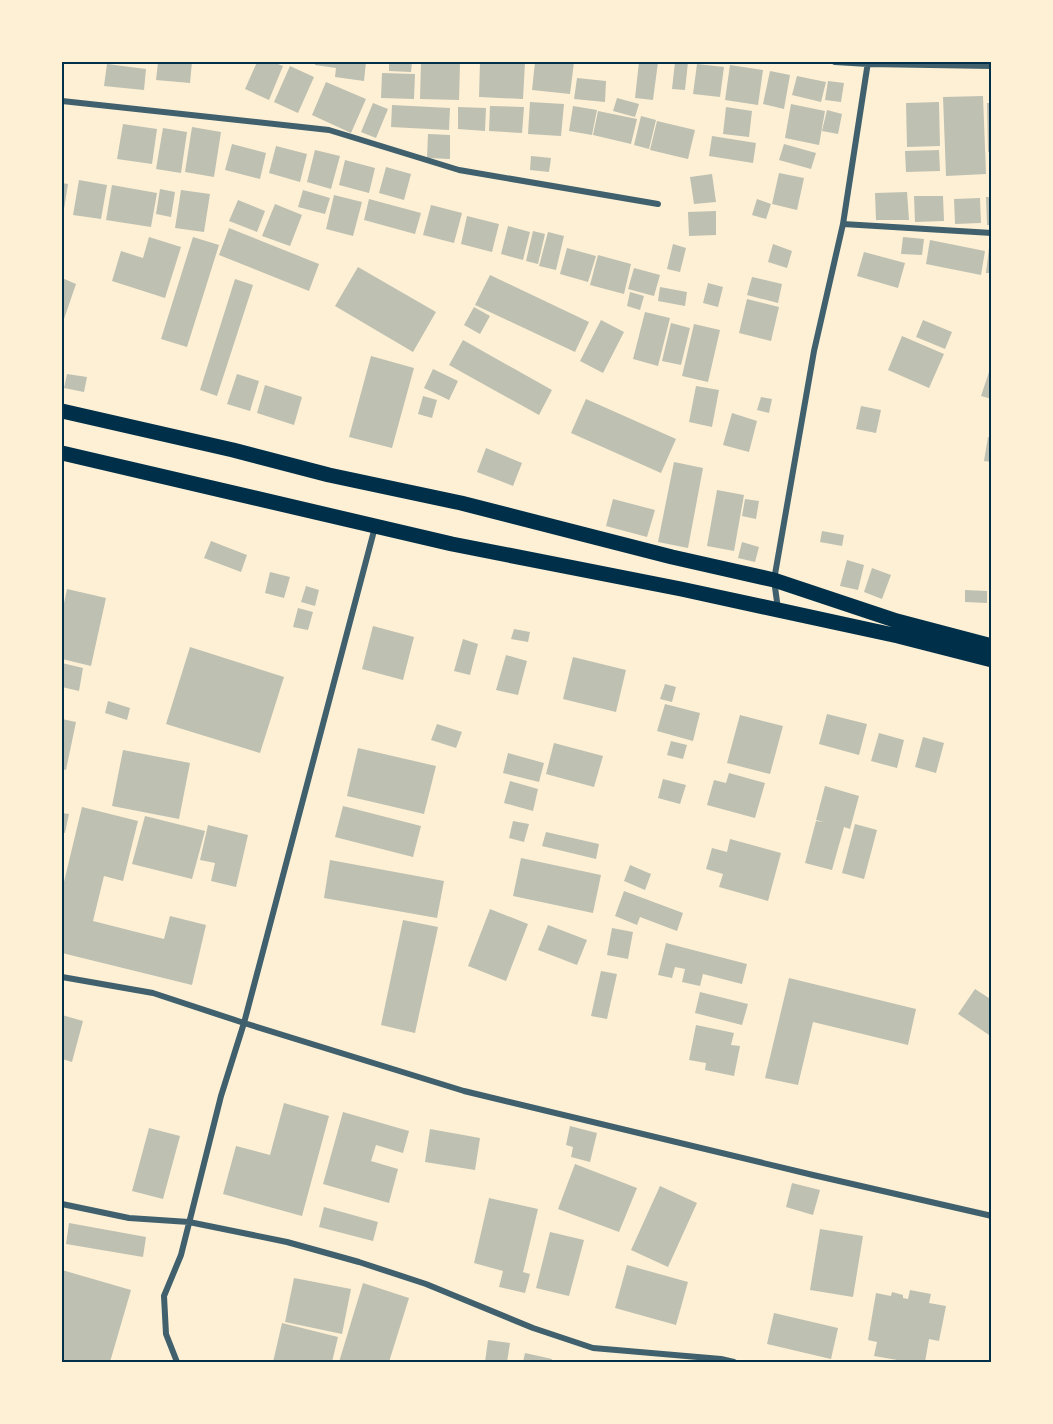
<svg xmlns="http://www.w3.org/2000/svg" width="1053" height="1424" viewBox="0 0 1053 1424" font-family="'Sofia Sans Condensed',sans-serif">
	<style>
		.building { fill: #bec0b2 }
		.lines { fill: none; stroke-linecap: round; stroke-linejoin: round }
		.minor { stroke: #3f606c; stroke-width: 6 }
		.primary { stroke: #003049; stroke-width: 15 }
		.neatline { fill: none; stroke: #003049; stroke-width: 2 }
	</style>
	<rect width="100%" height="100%" fill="#fdf0d5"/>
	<path class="building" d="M 158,62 L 192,62 L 190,83 L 156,80 Z
		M 257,62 L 273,62 L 283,66 L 269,100 L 245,89 Z
		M 315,62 L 366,62 L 364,81 L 335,77 L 336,68 L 315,65 Z
		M 389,62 L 412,62 L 411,72 L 389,71 Z
		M 421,62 L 460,64 L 459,100 L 420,99 Z
		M 480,62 L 525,62 L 523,99 L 479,97 Z
		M 535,62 L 574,62 L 570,94 L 532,90 Z
		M 639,62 L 658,62 L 653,100 L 635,98 Z
		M 675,62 L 688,62 L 685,90 L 672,89 Z
		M 107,64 L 146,69 L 144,90 L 104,86 Z
		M 697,64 L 724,67 L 720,97 L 693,94 Z
		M 730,65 L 763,70 L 758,105 L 725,100 Z
		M 290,66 L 314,77 L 298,113 L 274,102 Z
		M 770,71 L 790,75 L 784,109 L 763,104 Z
		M 382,73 L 415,74 L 414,99 L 381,98 Z
		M 797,76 L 826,82 L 821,102 L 792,95 Z
		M 577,78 L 606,81 L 605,102 L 574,99 Z
		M 828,81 L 844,83 L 841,102 L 825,100 Z
		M 326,82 L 366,99 L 351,133 L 312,115 Z
		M 983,96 L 986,174 L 946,176 L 943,97 Z
		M 617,98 L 639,104 L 635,117 L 613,111 Z
		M 530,102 L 564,104 L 561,136 L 528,134 Z
		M 939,102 L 940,146 L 907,147 L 906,103 Z
		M 373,103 L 388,109 L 376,138 L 361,132 Z
		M 987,103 L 992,103 L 992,152 L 988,152 Z
		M 791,104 L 825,111 L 819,145 L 785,138 Z
		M 392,105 L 450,108 L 449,130 L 391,127 Z
		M 490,106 L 524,107 L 522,133 L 489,131 Z
		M 573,106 L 597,110 L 592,135 L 569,131 Z
		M 458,107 L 486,108 L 485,131 L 458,129 Z
		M 726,107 L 752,111 L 749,137 L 723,134 Z
		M 827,110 L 842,114 L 838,134 L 822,131 Z
		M 598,111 L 637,119 L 631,144 L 593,135 Z
		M 641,116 L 656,120 L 649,149 L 634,145 Z
		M 657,121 L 695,130 L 688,159 L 650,150 Z
		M 123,124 L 157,129 L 152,164 L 117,159 Z
		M 192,127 L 221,132 L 214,177 L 185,172 Z
		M 163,128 L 187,132 L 181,173 L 156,169 Z
		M 428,134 L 450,135 L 450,159 L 427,158 Z
		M 712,136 L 756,143 L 753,163 L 709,156 Z
		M 232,144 L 266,153 L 260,179 L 225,170 Z
		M 784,144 L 816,153 L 811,169 L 779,160 Z
		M 276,146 L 307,154 L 300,182 L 269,173 Z
		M 315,150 L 340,156 L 331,189 L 307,182 Z
		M 939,150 L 940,171 L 906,172 L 905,151 Z
		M 531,156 L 551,158 L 549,172 L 530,170 Z
		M 345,160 L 375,168 L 369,193 L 339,185 Z
		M 386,167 L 411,174 L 404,200 L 379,193 Z
		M 779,173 L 804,178 L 797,210 L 772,204 Z
		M 712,174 L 716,202 L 694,204 L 690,177 Z
		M 79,180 L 107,185 L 101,219 L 73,215 Z
		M 62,183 L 68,184 L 64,209 L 62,209 Z
		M 112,185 L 157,193 L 151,227 L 106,220 Z
		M 160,189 L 175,192 L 171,217 L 156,214 Z
		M 181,190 L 210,194 L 204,232 L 175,228 Z
		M 303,190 L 330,198 L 325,214 L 298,207 Z
		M 907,192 L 909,220 L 876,220 L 875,193 Z
		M 334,195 L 362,202 L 353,236 L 326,229 Z
		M 914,196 L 943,196 L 944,221 L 915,222 Z
		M 986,197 L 992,197 L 992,225 L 987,225 Z
		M 980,198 L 981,223 L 955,224 L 954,199 Z
		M 369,199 L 421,213 L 415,234 L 364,220 Z
		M 757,199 L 771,204 L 766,219 L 752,215 Z
		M 238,200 L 265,211 L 257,232 L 229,221 Z
		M 275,204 L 302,215 L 290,246 L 262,236 Z
		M 431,205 L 462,213 L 454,243 L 423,235 Z
		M 716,211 L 716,235 L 689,236 L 688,212 Z
		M 467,216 L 499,224 L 492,252 L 461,244 Z
		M 508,226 L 530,232 L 523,260 L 501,254 Z
		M 229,228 L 319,264 L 309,291 L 219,255 Z
		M 533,231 L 545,234 L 538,264 L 526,261 Z
		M 548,232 L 564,236 L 556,270 L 539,266 Z
		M 149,237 L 181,247 L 165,298 L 112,281 L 121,251 L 143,258 Z
		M 193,237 L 219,245 L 187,347 L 161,339 Z
		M 903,237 L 924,239 L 922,255 L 901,254 Z
		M 930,240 L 985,251 L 981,275 L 926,264 Z
		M 673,244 L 686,248 L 680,272 L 667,269 Z
		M 773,244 L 792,251 L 787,268 L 768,262 Z
		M 567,248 L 596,256 L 588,282 L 560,274 Z
		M 989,248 L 992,249 L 992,273 L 986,273 Z
		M 864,252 L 905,263 L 898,288 L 857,276 Z
		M 598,255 L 631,264 L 624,294 L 590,285 Z
		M 358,267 L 436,312 L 413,352 L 335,306 Z
		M 634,268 L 660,275 L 654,296 L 628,289 Z
		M 490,275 L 589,322 L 575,352 L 475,305 Z
		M 752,277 L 782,284 L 778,303 L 747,295 Z
		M 62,278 L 76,284 L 64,319 L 62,318 Z
		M 235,279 L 253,285 L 217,396 L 200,390 Z
		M 708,283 L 723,287 L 718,307 L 703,303 Z
		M 660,287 L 687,292 L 685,306 L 658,301 Z
		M 630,292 L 644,296 L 640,310 L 627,306 Z
		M 747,299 L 779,307 L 771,341 L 739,333 Z
		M 474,307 L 490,316 L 480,334 L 464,325 Z
		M 645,312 L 670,318 L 658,366 L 633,359 Z
		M 601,320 L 624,332 L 603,373 L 580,361 Z
		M 923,320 L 952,332 L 945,349 L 916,337 Z
		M 671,323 L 690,328 L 681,365 L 662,361 Z
		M 694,324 L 720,330 L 708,382 L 682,376 Z
		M 902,336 L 944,354 L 929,388 L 888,370 Z
		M 463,340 L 552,390 L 539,415 L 449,365 Z
		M 371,356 L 414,368 L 392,448 L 349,437 Z
		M 433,369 L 458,381 L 449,400 L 424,388 Z
		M 989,372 L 992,373 L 992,399 L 981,396 Z
		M 67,374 L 87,377 L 84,392 L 64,388 Z
		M 237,374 L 259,381 L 250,411 L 227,404 Z
		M 265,385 L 302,397 L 294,425 L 257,413 Z
		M 696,386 L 719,390 L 712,427 L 689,422 Z
		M 423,396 L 437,400 L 432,418 L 418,414 Z
		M 761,397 L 772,399 L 769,413 L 757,410 Z
		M 586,399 L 676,439 L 661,473 L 571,433 Z
		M 861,406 L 881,410 L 876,433 L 856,429 Z
		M 732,413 L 757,421 L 749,452 L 723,445 Z
		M 988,437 L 992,438 L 992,462 L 984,461 Z
		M 486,448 L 522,463 L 513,486 L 477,472 Z
		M 674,462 L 703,468 L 688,548 L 658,542 Z
		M 717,490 L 744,495 L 734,551 L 707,546 Z
		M 613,499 L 655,510 L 647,537 L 606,526 Z
		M 745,499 L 759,501 L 756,519 L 742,516 Z
		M 822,531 L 844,535 L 842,546 L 820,542 Z
		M 211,541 L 247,555 L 241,572 L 204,558 Z
		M 742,542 L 759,547 L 755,562 L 738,558 Z
		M 847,560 L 864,565 L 858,590 L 840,586 Z
		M 872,568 L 891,575 L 882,599 L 864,592 Z
		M 270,572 L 290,577 L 284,598 L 265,593 Z
		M 306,586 L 319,590 L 315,606 L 301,602 Z
		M 67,589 L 106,598 L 91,666 L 62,659 L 62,613 Z
		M 965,590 L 987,591 L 987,603 L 965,602 Z
		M 298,608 L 313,612 L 308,630 L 293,627 Z
		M 373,626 L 414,637 L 403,680 L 362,669 Z
		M 514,629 L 530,632 L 528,642 L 511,639 Z
		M 463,639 L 478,644 L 470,675 L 454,671 Z
		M 190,647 L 284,677 L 260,753 L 166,724 Z
		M 506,655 L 527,661 L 518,695 L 496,690 Z
		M 573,657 L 626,670 L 616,712 L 563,699 Z
		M 62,663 L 83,668 L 79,691 L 62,687 Z
		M 665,684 L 676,687 L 672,702 L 660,699 Z
		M 108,701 L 130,708 L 127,720 L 105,713 Z
		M 665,704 L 700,713 L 693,741 L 657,731 Z
		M 827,714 L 867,724 L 859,755 L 819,744 Z
		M 740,715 L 783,726 L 770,774 L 727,763 Z
		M 62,719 L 76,722 L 66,770 L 62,769 Z
		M 437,724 L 462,732 L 456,748 L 431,740 Z
		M 879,733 L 904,740 L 897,768 L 871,761 Z
		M 923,737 L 944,743 L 936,773 L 915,767 Z
		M 671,741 L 687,745 L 683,759 L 667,755 Z
		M 554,743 L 603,756 L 594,787 L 546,774 Z
		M 358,748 L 436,766 L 424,814 L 347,796 Z
		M 123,750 L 190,763 L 179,819 L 112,806 Z
		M 508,753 L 544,763 L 539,782 L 503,773 Z
		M 729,773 L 765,783 L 755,818 L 707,805 L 714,780 L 726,783 Z
		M 663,779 L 686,785 L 680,804 L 658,798 Z
		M 510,781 L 538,789 L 533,811 L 504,803 Z
		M 825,786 L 859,796 L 850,829 L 844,827 L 832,870 L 805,863 L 816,821 L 824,822 L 816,820 Z
		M 343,806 L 421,826 L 413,857 L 335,837 Z
		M 82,807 L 138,821 L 123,881 L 104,876 L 93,921 L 164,939 L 170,916 L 206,925 L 192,985 L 62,953 L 62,890 Z
		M 62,813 L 69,814 L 65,833 L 62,832 Z
		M 145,816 L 205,831 L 192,879 L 132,864 Z
		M 513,821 L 529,824 L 524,842 L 509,838 Z
		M 855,824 L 877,830 L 864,879 L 842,873 Z
		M 208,825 L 248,835 L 236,887 L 211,881 L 215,863 L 200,860 Z
		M 546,832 L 599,844 L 596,859 L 542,846 Z
		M 730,839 L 781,853 L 768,901 L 719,887 L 723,874 L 706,869 L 712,848 L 727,852 Z
		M 521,858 L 601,875 L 593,913 L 513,896 Z
		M 330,860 L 444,881 L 437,918 L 324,898 Z
		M 630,865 L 651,874 L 645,890 L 624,881 Z
		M 624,891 L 683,913 L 677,931 L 640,917 L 637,925 L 615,916 Z
		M 490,909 L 528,924 L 506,981 L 468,966 Z
		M 403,920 L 438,927 L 415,1033 L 381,1025 Z
		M 548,925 L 587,940 L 577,965 L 538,950 Z
		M 612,928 L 633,932 L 628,959 L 607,955 Z
		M 666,943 L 747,964 L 742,984 L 703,974 L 700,986 L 682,982 L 685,969 L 675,967 L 672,978 L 658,975 Z
		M 601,971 L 617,974 L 607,1019 L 591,1016 Z
		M 789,978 L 916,1009 L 908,1045 L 813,1022 L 798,1085 L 765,1078 Z
		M 975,989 L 992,1000 L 992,1037 L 958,1014 Z
		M 700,992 L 748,1004 L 742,1025 L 695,1013 Z
		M 62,1015 L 83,1021 L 72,1062 L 62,1059 Z
		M 696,1025 L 734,1033 L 731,1045 L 740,1046 L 734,1076 L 705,1070 L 706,1063 L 689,1060 Z
		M 284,1103 L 329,1116 L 302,1216 L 223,1194 L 236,1146 L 270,1155 Z
		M 343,1112 L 409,1131 L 403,1153 L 376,1145 L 371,1161 L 398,1169 L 389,1203 L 323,1184 Z
		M 570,1126 L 597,1133 L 590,1162 L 571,1157 L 573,1147 L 566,1145 Z
		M 149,1128 L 180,1136 L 163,1199 L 132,1191 Z
		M 430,1129 L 480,1138 L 475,1170 L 425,1162 Z
		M 575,1164 L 637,1188 L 619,1232 L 558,1209 Z
		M 792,1183 L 820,1190 L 813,1215 L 786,1207 Z
		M 660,1186 L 697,1203 L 668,1267 L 631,1250 Z
		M 489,1198 L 538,1209 L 523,1272 L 530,1274 L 525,1293 L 499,1287 L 503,1271 L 474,1263 Z
		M 324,1207 L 378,1222 L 373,1241 L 319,1227 Z
		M 69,1223 L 146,1237 L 143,1257 L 66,1244 Z
		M 820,1229 L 863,1236 L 853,1297 L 810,1290 Z
		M 550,1232 L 584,1240 L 569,1296 L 536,1288 Z
		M 627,1265 L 688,1282 L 676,1325 L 615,1308 Z
		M 62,1270 L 131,1290 L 110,1362 L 62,1362 Z
		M 294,1278 L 351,1289 L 342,1334 L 285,1322 Z
		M 363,1283 L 409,1298 L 389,1362 L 339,1362 Z
		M 910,1290 L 931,1294 L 929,1303 L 946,1306 L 939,1341 L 929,1339 L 925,1362 L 909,1362 L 874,1356 L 877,1342 L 868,1340 L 876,1293 L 891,1296 L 892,1292 L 903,1295 L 903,1298 L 908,1299 Z
		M 774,1313 L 838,1328 L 831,1359 L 767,1344 Z
		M 282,1323 L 338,1337 L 332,1362 L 273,1362 Z
		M 488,1340 L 510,1343 L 507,1362 L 485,1362 Z
		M 525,1353 L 552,1359 L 551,1362 L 523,1362 Z"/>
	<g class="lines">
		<path class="minor" d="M 835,62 L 868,64 L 992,66
			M 62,101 L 329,130 L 459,170 L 658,204
			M 843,224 L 992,233
			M 778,609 L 774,580 L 814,351 L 843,224 L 868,62
			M 62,977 L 153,993 L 244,1023 L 464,1091 L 813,1175 L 992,1216
			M 62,1204 L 129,1218 L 189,1222 L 287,1242 L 359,1262 L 426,1284 L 533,1328 L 593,1348 L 721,1359 L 734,1362
			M 177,1362 L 166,1334 L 164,1296 L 181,1255 L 221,1096 L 244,1023 L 375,527"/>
		<path class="primary" d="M 62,411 L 233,450 L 329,475 L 461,503 L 672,557 L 774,580 L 897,621 L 992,646
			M 62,453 L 452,544 L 681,589 L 898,636 L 992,660"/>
	</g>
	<rect width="1053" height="1424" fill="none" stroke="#fdf0d5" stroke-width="126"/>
	<rect x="63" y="63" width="927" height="1298" class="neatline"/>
</svg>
